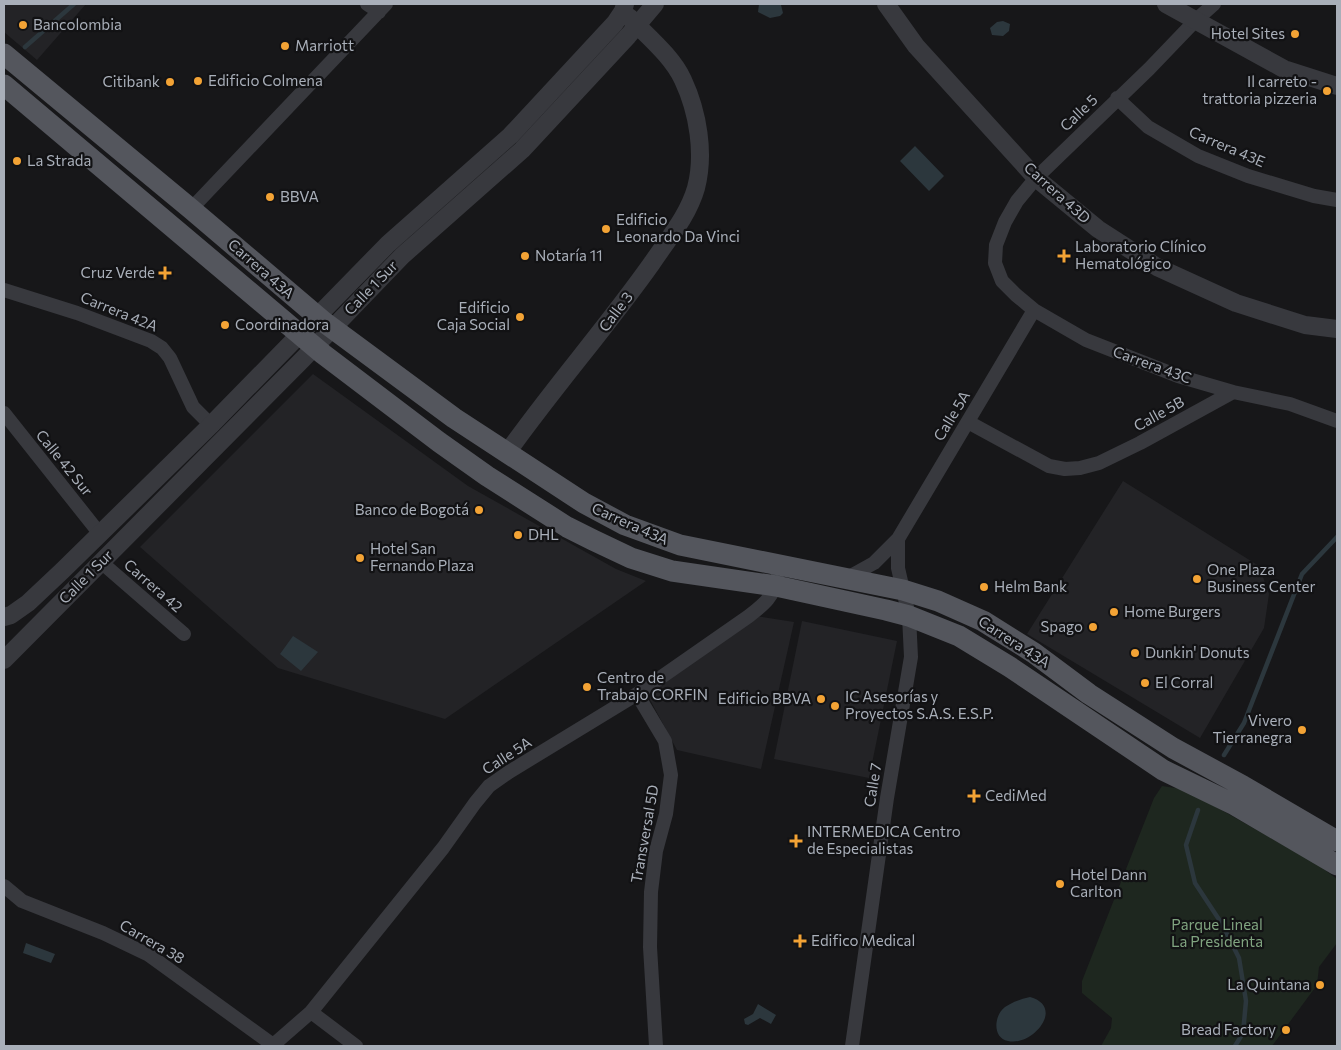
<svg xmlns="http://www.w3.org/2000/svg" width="1341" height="1050" viewBox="0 0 1341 1050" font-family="Commissioner,sans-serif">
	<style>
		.built { fill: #232326 }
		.green { fill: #1e271f }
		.water { fill: #2c373d }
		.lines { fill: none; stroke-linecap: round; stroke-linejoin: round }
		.stream { stroke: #2c373d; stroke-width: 4.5 }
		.minor { stroke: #38393e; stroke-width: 14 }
		.tertiary { stroke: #38393e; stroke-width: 18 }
		.primary { stroke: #54565d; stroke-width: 21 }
		.poi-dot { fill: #f3a335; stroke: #121214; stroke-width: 2 }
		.labels { text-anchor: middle; stroke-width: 4.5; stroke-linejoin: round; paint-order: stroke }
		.poi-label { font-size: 15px; fill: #a9afb9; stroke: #121214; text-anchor: start }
		.street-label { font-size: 15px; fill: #a9afb9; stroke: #121214 }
		.park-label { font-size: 15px; fill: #80a480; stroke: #121214 }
	</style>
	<rect width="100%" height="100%" fill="#171719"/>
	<path class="built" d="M 4,4 L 86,4 L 37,60 L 4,32 Z
		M 313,374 L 468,486 L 616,569 L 646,581 L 445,719 L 278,668 L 140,547 Z
		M 1123,481 L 1259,566 L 1269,594 L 1264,628 L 1200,738 L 1027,634 Z
		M 756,616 L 794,622 L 761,769 L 677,750 L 647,694 Z
		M 802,621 L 897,641 L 869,778 L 774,759 Z"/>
	<path class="green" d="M 1162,786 L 1182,789 L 1209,803 L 1317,864 L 1337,879 L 1337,943 L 1319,967 L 1317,985 L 1272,1046 L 1101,1046 L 1111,1028 L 1112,1018 L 1082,993 L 1082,981 L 1154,798 Z"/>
	<path class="water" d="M 759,4 L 779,4 L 781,5 L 783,13 L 780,16 L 770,18 L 758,12 Z
		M 1003,21 L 1010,24 L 1009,31 L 1003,36 L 992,35 L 990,28 L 997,22 Z
		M 915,146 L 944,176 L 929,191 L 900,161 Z
		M 293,636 L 318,652 L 301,671 L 280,654 Z
		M 26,943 L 55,954 L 51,963 L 23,953 Z
		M 1030,997 C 1066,1007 1032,1047 1008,1041 C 992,1038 994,1015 1005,1007 C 1012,1002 1021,999 1030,997 Z
		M 758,1004 L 776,1015 L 771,1024 L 760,1018 L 748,1025 L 745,1024 L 744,1019 L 753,1014 Z"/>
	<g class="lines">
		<path class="stream" d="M 25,47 L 74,4
			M 1224,755 L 1244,723 L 1302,574 L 1337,537
			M 1198,810 L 1186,845 L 1195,883 L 1222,924 L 1239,958 L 1246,1001 L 1243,1033 L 1235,1046"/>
		<path class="minor" d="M 367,4 L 379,12
			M 1214,4 L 1196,20 L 1149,69 L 1036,178 L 1017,201 L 1005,222 L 996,245 L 995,263 L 1002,281 L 1016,295 L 1034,310 L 1086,340 L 1178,376 L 1233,392 L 1290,404 L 1337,421
			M 1117,98 L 1148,127 L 1198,156 L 1248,176 L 1314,196 L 1337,200
			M 191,209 L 386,4
			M 4,290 L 77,313 L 151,341 L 162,348 L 170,358 L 193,407 L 211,425
			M 4,413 L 100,534
			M 968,422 L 1049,466 L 1065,469 L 1080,468 L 1099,463 L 1140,443 L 1233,392
			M 101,562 L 184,634
			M 847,578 L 874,563 L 898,539 L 1034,310
			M 637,694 L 665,741 L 671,775 L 666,814 L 656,851 L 651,892 L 650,947 L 656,1046
			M 4,886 L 22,901 L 103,933 L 149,955 L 273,1045
			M 311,1012 L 356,1046
			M 272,1046 L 311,1012 L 443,848 L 475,803 L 489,786 L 509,772 L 637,694 L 749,616 C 763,605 774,597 777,578
			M 852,1046 L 887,798 L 911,657 L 909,616 L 898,568 L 898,539"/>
		<path class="tertiary" d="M 886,4 L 916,46 L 1036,178 L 1098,229 L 1157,267 L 1236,303 L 1305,325 L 1337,329
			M 1166,4 L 1284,69 L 1337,86
			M 507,453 C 553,388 606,328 652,263 C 668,239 688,216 696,188 C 705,154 698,112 683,80 C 672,56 647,36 629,17
			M 4,617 L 11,615 L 28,603 L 62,571 L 211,425 L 388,244 L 510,136 L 615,23 L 623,11 L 625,4
			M 4,660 L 303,359 L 402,256 L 522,150 L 628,36 L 655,4"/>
		<path class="primary" d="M 4,54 L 191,209 L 324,322 L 454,418 L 584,503 L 625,525 L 680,545 L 903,590 L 938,601 L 983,621 L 1034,653 L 1089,694 L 1173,748 L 1243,786 L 1337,841
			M 4,85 L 323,354 L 439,442 L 487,476 L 567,527 L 593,540 L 631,558 L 672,571 L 776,586 L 886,610 L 909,616 L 959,636 L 1010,667 L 1163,770 L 1233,804 L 1337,865"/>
	</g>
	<g class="poi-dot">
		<circle cx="23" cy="25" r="5"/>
		<circle cx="1295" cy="34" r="5"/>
		<circle cx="285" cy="46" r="5"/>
		<circle cx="198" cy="81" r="5"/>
		<circle cx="170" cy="82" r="5"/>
		<circle cx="1327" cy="91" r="5"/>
		<circle cx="17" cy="161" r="5"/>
		<circle cx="270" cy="197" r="5"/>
		<circle cx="606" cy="229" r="5"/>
		<circle cx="525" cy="256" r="5"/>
		<path d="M1061.5 248.5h5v5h5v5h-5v5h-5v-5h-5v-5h5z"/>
		<path d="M162.5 265.5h5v5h5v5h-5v5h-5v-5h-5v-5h5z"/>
		<circle cx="520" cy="317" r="5"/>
		<circle cx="225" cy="325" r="5"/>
		<circle cx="479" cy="510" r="5"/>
		<circle cx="518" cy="535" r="5"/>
		<circle cx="360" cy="558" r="5"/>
		<circle cx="1197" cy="579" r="5"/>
		<circle cx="984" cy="587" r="5"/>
		<circle cx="1114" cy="612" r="5"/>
		<circle cx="1093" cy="627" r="5"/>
		<circle cx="1135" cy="653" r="5"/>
		<circle cx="1145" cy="683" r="5"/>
		<circle cx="587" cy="687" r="5"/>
		<circle cx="821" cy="699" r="5"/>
		<circle cx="835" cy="706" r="5"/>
		<circle cx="1302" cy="730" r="5"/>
		<path d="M971.5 788.5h5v5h5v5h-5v5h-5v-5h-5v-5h5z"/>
		<path d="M793.5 833.5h5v5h5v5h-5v5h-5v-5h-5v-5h5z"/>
		<circle cx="1060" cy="884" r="5"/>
		<path d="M797.5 933.5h5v5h5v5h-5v5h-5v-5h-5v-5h5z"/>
		<circle cx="1320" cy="985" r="5"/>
		<circle cx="1286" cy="1030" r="5"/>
	</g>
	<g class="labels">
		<g class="poi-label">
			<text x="33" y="30">Bancolombia</text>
			<text x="1285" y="39" text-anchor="end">Hotel Sites</text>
			<text x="295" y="51">Marriott</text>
			<text x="208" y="86">Edificio Colmena</text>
			<text x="160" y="87" text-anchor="end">Citibank</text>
			<text x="1317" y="87" text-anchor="end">Il carreto -<tspan x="1317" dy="17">trattoria pizzeria</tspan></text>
			<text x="27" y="166">La Strada</text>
			<text x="280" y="202">BBVA</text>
			<text x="616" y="225">Edificio<tspan x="616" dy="17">Leonardo Da Vinci</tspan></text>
			<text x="1075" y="252">Laboratorio Clínico<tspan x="1075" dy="17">Hematológico</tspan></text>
			<text x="535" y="261">Notaría 11</text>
			<text x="155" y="278" text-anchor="end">Cruz Verde</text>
			<text x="510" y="313" text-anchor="end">Edificio<tspan x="510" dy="17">Caja Social</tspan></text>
			<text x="235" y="330">Coordinadora</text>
			<text x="469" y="515" text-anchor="end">Banco de Bogotá</text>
			<text x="528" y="540">DHL</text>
			<text x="370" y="554">Hotel San<tspan x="370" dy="17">Fernando Plaza</tspan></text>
			<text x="1207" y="575">One Plaza<tspan x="1207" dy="17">Business Center</tspan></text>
			<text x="994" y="592">Helm Bank</text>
			<text x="1124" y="617">Home Burgers</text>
			<text x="1083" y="632" text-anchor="end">Spago</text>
			<text x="1145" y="658">Dunkin' Donuts</text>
			<text x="597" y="683">Centro de<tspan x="597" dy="17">Trabajo CORFIN</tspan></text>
			<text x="1155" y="688">El Corral</text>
			<text x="845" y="702">IC Asesorías y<tspan x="845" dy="17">Proyectos S.A.S. E.S.P.</tspan></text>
			<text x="811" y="704" text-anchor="end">Edificio BBVA</text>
			<text x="1292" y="726" text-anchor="end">Vivero<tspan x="1292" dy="17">Tierranegra</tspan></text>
			<text x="985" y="801">CediMed</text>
			<text x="807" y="837">INTERMEDICA Centro<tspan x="807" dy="17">de Especialistas</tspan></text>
			<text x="1070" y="880">Hotel Dann<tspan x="1070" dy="17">Carlton</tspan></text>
			<text x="811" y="946">Edifico Medical</text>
			<text x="1310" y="990" text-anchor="end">La Quintana</text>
			<text x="1276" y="1035" text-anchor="end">Bread Factory</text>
		</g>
		<g class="street-label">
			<text transform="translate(1079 113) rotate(-44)" y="5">Calle 5</text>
			<text transform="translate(1227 147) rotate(23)" y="5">Carrera 43E</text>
			<text transform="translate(1057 193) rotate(42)" y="5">Carrera 43D</text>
			<text transform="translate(261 269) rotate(41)" y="5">Carrera 43A</text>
			<text transform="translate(371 288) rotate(-46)" y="5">Calle 1 Sur</text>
			<text transform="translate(119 312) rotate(22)" y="5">Carrera 42A</text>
			<text transform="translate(616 312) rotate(-53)" y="5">Calle 3</text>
			<text transform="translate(1152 365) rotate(20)" y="5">Carrera 43C</text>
			<text transform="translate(1159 414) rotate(-29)" y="5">Calle 5B</text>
			<text transform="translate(952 416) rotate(-59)" y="5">Calle 5A</text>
			<text transform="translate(64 463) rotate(51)" y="5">Calle 42 Sur</text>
			<text transform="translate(630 524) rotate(24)" y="5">Carrera 43A</text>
			<text transform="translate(86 577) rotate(-45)" y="5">Calle 1 Sur</text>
			<text transform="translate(153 586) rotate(41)" y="5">Carrera 42</text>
			<text transform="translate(1014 642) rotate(33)" y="5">Carrera 43A</text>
			<text transform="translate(507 756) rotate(-33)" y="5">Calle 5A</text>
			<text transform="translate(873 785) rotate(-81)" y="5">Calle 7</text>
			<text transform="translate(645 834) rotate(-80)" y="5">Transversal 5D</text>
			<text transform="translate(152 942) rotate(30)" y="5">Carrera 38</text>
		</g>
		<g class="park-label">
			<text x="1217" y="930">Parque Lineal<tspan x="1217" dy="17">La Presidenta</tspan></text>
		</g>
	</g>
	<rect width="1341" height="1050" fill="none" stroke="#a9afb9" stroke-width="10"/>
</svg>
